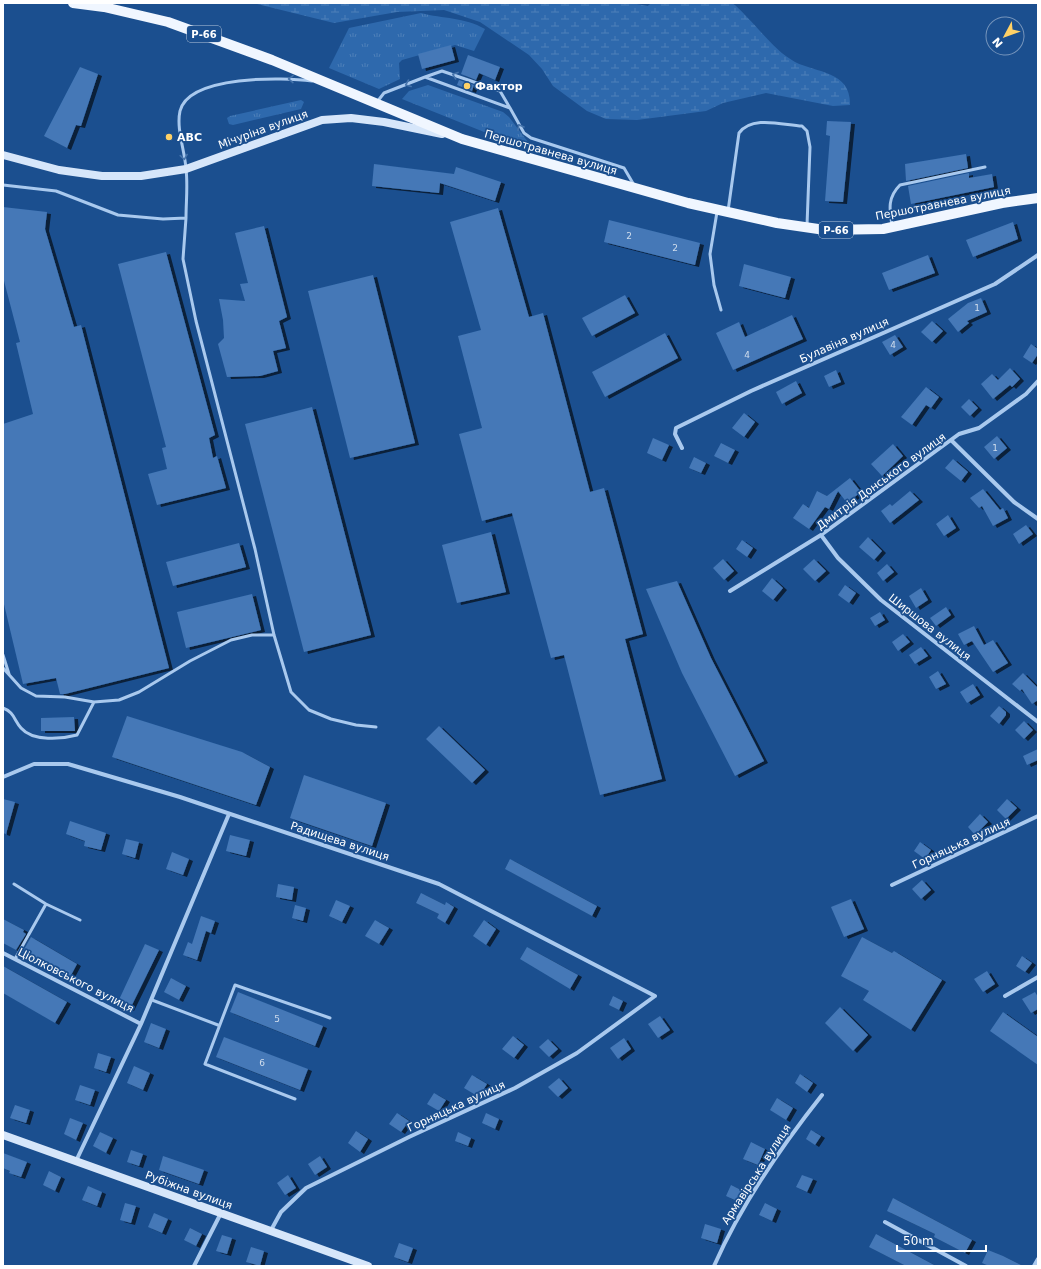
<svg xmlns="http://www.w3.org/2000/svg" width="1041" height="1269" viewBox="0 0 1041 1269" font-family="'DejaVu Sans',sans-serif">
	<style>
		.grass { fill: url(#grass-tufts) }
		.wetland { fill: url(#wetland-marsh) }
		.building { fill: #4478b7; filter: url(#shadow) }
		.lines { fill: none; stroke-linecap: round; stroke-linejoin: round }
		.lane { stroke: #a9c9ee; stroke-width: 3 }
		.street { stroke: #a9c9ee; stroke-width: 4 }
		.secondary { stroke: #d6e6fa; stroke-width: 8 }
		.primary { stroke: #f0f6ff; stroke-width: 10 }
		.oneway { stroke: #4674ac }
		.poi-dot { fill: #ffd166; stroke: #1b4f8f; stroke-width: 1.5 }
		.labels { text-anchor: middle; stroke-width: 3.5; stroke-linejoin: round; paint-order: stroke }
		.number-label { font-size: 9px; fill: #d0dded }
		.shield { fill: #1b4f8f; stroke: #bbcadd; stroke-width: 1 }
		.shield-label { font-size: 10px; font-weight: bold; fill: #fff }
		.poi-label { font-size: 11px; font-weight: bold; fill: #fff; stroke: #1b4f8f; text-anchor: start }
		.street-label { font-size: 11px; fill: #fff; stroke: #1b4f8f }
	</style>
	<defs>
		<pattern id="grass-tufts" width="24" height="20" patternUnits="userSpaceOnUse"><rect width="24" height="20" fill="#2e69ad"/><path d="M3 7l-1-3M5 7V3M7 7l1-3M15 17l-1-3M17 17v-4M19 17l1-3" fill="none" stroke="#4d80b9"/></pattern>
		<pattern id="wetland-marsh" width="20" height="14" patternUnits="userSpaceOnUse"><rect width="20" height="14" fill="#2e69ad"/><path d="M1 5h8M5 5V1M11 12h8M15 12V8" fill="none" stroke="#4d80b9"/></pattern>
		<filter id="shadow"><feDropShadow dx="4" dy="2" stdDeviation="0" flood-color="#0009"/></filter>
	</defs>
	<rect width="100%" height="100%" fill="#1b4f8f"/>
	<path class="grass" d="M 421,13 C 443,19 464,17 485,29 L 474,51 L 455,45 L 402,60 L 399,63 L 400,79 L 379,89 L 329,68 L 349,28 Z
		M 428,85 L 503,112 L 509,117 L 528,142 L 523,145 L 509,142 L 402,99 L 409,91 Z
		M 301,100 L 304,102 L 301,109 L 233,125 L 229,124 L 227,118 L 230,116 Z"/>
	<path class="wetland" d="M 253,3 L 631,3 L 648,6 L 651,3 L 732,3 C 737,6 741,11 745,15 C 761,31 775,51 795,62 C 817,73 851,71 850,105 L 833,106 L 766,93 L 723,103 L 706,111 L 637,120 L 606,119 L 587,111 L 553,86 L 542,69 L 529,55 L 480,22 L 444,10 L 397,12 L 334,23 Z"/>
	<path class="building" d="M 451,45 L 455,60 L 422,69 L 418,54 Z
		M 468,55 L 500,67 L 495,80 L 479,73 L 476,80 L 461,74 Z
		M 80,67 L 98,74 L 81,126 L 76,125 L 67,148 L 44,136 Z
		M 459,80 L 474,85 L 472,91 L 457,85 Z
		M 827,121 L 851,122 L 843,202 L 825,201 L 830,136 L 826,135 Z
		M 966,154 L 968,168 L 906,181 L 905,164 Z
		M 374,164 L 454,174 L 456,167 L 501,182 L 495,201 L 440,183 L 439,193 L 372,186 Z
		M 969,173 L 969,178 L 992,174 L 994,187 L 911,204 L 908,186 Z
		M 3,207 L 47,212 L 45,229 L 74,327 L 81,325 L 169,668 L 65,694 L 60,694 L 56,678 L 23,684 L 3,600 L 3,424 L 33,414 L 16,343 L 20,342 L 3,277 Z
		M 498,208 L 529,317 L 543,313 L 590,492 L 604,488 L 643,634 L 625,639 L 662,779 L 600,795 L 564,655 L 551,658 L 512,513 L 482,521 L 459,434 L 482,428 L 458,336 L 481,330 L 450,222 Z
		M 609,220 L 700,243 L 695,265 L 604,242 Z
		M 1013,222 L 1018,239 L 973,257 L 966,240 Z
		M 264,226 L 287,317 L 279,321 L 286,348 L 273,351 L 278,371 L 260,376 L 227,377 L 218,344 L 224,338 L 223,320 L 219,299 L 245,301 L 240,284 L 248,283 L 235,233 Z
		M 166,252 L 215,435 L 209,438 L 213,458 L 217,456 L 226,488 L 157,505 L 148,474 L 167,469 L 162,448 L 166,447 L 118,264 Z
		M 928,255 L 935,273 L 889,290 L 882,273 Z
		M 744,264 L 791,277 L 785,298 L 739,286 Z
		M 373,275 L 415,443 L 350,458 L 308,291 Z
		M 625,295 L 635,313 L 592,336 L 582,318 Z
		M 981,298 L 987,312 L 967,321 L 969,323 L 958,332 L 948,319 L 968,303 Z
		M 792,315 L 803,339 L 733,370 L 716,333 L 739,322 L 745,337 Z
		M 932,321 L 943,331 L 932,342 L 921,332 Z
		M 665,333 L 678,358 L 605,397 L 592,372 Z
		M 895,335 L 903,347 L 890,355 L 882,342 Z
		M 1031,344 L 1038,349 L 1038,354 L 1032,363 L 1023,357 Z
		M 1010,368 L 1020,379 L 1012,387 L 1010,385 L 993,399 L 981,384 L 992,374 L 998,380 Z
		M 836,370 L 841,382 L 829,387 L 824,376 Z
		M 796,381 L 802,393 L 782,404 L 776,392 Z
		M 926,387 L 939,397 L 931,408 L 926,405 L 912,425 L 901,417 Z
		M 969,399 L 978,408 L 970,416 L 961,407 Z
		M 312,407 L 371,635 L 304,652 L 245,424 Z
		M 744,413 L 755,422 L 744,437 L 732,428 Z
		M 997,436 L 1007,448 L 994,459 L 984,447 Z
		M 653,438 L 669,445 L 662,460 L 647,453 Z
		M 721,443 L 735,450 L 728,463 L 714,456 Z
		M 893,444 L 903,456 L 882,476 L 871,464 Z
		M 694,457 L 706,463 L 701,473 L 689,468 Z
		M 953,459 L 968,472 L 961,481 L 945,468 Z
		M 850,478 L 861,492 L 847,503 L 838,491 L 829,509 L 825,507 L 809,529 L 793,518 L 803,504 L 809,508 L 817,491 L 827,496 Z
		M 983,489 L 1000,510 L 1003,508 L 1008,518 L 993,526 L 982,506 L 979,508 L 970,498 Z
		M 910,491 L 919,500 L 890,523 L 881,511 L 890,504 L 892,506 Z
		M 948,515 L 956,528 L 944,536 L 936,524 Z
		M 1026,525 L 1033,534 L 1019,544 L 1013,534 Z
		M 491,532 L 506,592 L 457,603 L 442,545 Z
		M 868,537 L 882,551 L 874,560 L 859,547 Z
		M 742,540 L 753,548 L 747,557 L 736,549 Z
		M 239,543 L 246,567 L 173,586 L 166,562 Z
		M 723,559 L 734,571 L 724,580 L 713,568 Z
		M 814,559 L 826,571 L 815,581 L 803,569 Z
		M 887,564 L 894,572 L 883,581 L 877,573 Z
		M 772,578 L 783,588 L 773,600 L 762,591 Z
		M 677,581 L 711,658 L 764,761 L 735,776 L 682,673 L 646,589 Z
		M 845,585 L 856,593 L 849,603 L 838,595 Z
		M 921,588 L 928,600 L 916,608 L 909,596 Z
		M 252,594 L 261,630 L 186,648 L 177,612 Z
		M 946,607 L 951,615 L 936,626 L 930,618 Z
		M 880,612 L 885,620 L 875,626 L 870,618 Z
		M 974,626 L 984,645 L 993,640 L 1008,663 L 993,672 L 972,641 L 964,645 L 958,634 Z
		M 903,634 L 910,642 L 898,651 L 892,642 Z
		M 921,647 L 928,656 L 915,664 L 909,655 Z
		M 938,671 L 946,684 L 936,689 L 929,677 Z
		M 1023,673 L 1038,688 L 1038,700 L 1032,704 L 1022,689 L 1020,691 L 1012,684 Z
		M 973,684 L 980,695 L 967,703 L 960,692 Z
		M 999,706 L 1006,712 L 1006,715 L 999,724 L 990,716 Z
		M 127,716 L 242,752 L 270,767 L 256,805 L 112,757 Z
		M 74,717 L 75,731 L 41,731 L 41,718 Z
		M 1024,721 L 1033,730 L 1024,739 L 1015,730 Z
		M 439,726 L 485,770 L 472,783 L 426,739 Z
		M 1038,749 L 1038,760 L 1027,765 L 1023,756 Z
		M 304,775 L 386,803 L 372,846 L 290,818 Z
		M 3,799 L 15,802 L 6,834 L 3,833 Z
		M 1007,799 L 1017,808 L 1006,819 L 997,810 Z
		M 980,814 L 988,822 L 975,835 L 968,827 Z
		M 70,821 L 106,833 L 101,850 L 84,846 L 85,841 L 66,834 Z
		M 230,835 L 250,840 L 246,856 L 226,851 Z
		M 126,839 L 139,842 L 135,858 L 122,854 Z
		M 920,842 L 931,850 L 925,859 L 914,851 Z
		M 172,852 L 189,859 L 183,875 L 166,869 Z
		M 510,859 L 597,906 L 592,916 L 505,869 Z
		M 922,880 L 931,890 L 921,899 L 912,889 Z
		M 278,884 L 294,887 L 292,900 L 276,897 Z
		M 421,893 L 445,905 L 446,902 L 454,907 L 445,923 L 437,918 L 439,914 L 416,903 Z
		M 851,899 L 864,929 L 844,937 L 831,907 Z
		M 336,900 L 350,906 L 342,922 L 329,916 Z
		M 295,905 L 306,908 L 303,921 L 292,918 Z
		M 201,916 L 215,921 L 211,933 L 206,931 L 197,960 L 183,955 L 188,942 L 192,944 Z
		M 3,919 L 24,930 L 23,932 L 26,934 L 16,950 L 3,943 Z
		M 375,920 L 389,928 L 379,944 L 365,936 Z
		M 484,920 L 496,929 L 486,945 L 473,936 Z
		M 31,937 L 77,964 L 69,979 L 22,953 Z
		M 862,937 L 892,953 L 894,951 L 942,980 L 911,1030 L 863,1000 L 869,991 L 841,976 Z
		M 145,944 L 159,950 L 130,1009 L 117,1004 Z
		M 527,947 L 578,975 L 570,989 L 520,959 Z
		M 1022,956 L 1032,963 L 1025,972 L 1016,966 Z
		M 3,966 L 67,1002 L 55,1023 L 3,993 Z
		M 987,971 L 995,984 L 983,992 L 974,979 Z
		M 171,978 L 186,986 L 179,1000 L 164,992 Z
		M 238,992 L 323,1026 L 315,1046 L 230,1012 Z
		M 1035,992 L 1038,997 L 1038,1009 L 1031,1013 L 1022,999 Z
		M 613,996 L 623,1001 L 619,1010 L 609,1005 Z
		M 840,1007 L 868,1035 L 853,1051 L 825,1023 Z
		M 1003,1012 L 1038,1037 L 1038,1065 L 990,1031 Z
		M 660,1016 L 670,1030 L 658,1038 L 648,1024 Z
		M 151,1023 L 166,1029 L 159,1048 L 144,1042 Z
		M 513,1036 L 524,1045 L 514,1058 L 502,1049 Z
		M 224,1037 L 308,1069 L 300,1090 L 216,1057 Z
		M 624,1038 L 631,1049 L 618,1059 L 610,1048 Z
		M 548,1039 L 558,1049 L 549,1057 L 539,1047 Z
		M 98,1053 L 111,1057 L 106,1072 L 94,1068 Z
		M 134,1066 L 150,1073 L 143,1090 L 127,1083 Z
		M 800,1074 L 813,1083 L 807,1092 L 795,1083 Z
		M 472,1075 L 487,1084 L 479,1097 L 464,1088 Z
		M 559,1078 L 568,1088 L 558,1097 L 548,1087 Z
		M 80,1085 L 95,1090 L 90,1105 L 75,1100 Z
		M 434,1093 L 446,1100 L 439,1111 L 427,1104 Z
		M 777,1098 L 793,1108 L 786,1120 L 770,1110 Z
		M 15,1105 L 30,1110 L 26,1123 L 10,1118 Z
		M 397,1113 L 409,1121 L 401,1132 L 389,1124 Z
		M 486,1113 L 499,1119 L 495,1129 L 482,1123 Z
		M 70,1118 L 83,1123 L 76,1140 L 64,1134 Z
		M 811,1130 L 821,1136 L 815,1145 L 806,1139 Z
		M 356,1131 L 368,1139 L 360,1152 L 348,1143 Z
		M 100,1132 L 113,1138 L 106,1153 L 93,1146 Z
		M 458,1132 L 471,1138 L 468,1146 L 455,1141 Z
		M 751,1142 L 765,1149 L 758,1165 L 743,1159 Z
		M 131,1150 L 143,1154 L 139,1166 L 127,1162 Z
		M 3,1153 L 27,1162 L 21,1177 L 9,1173 L 10,1171 L 3,1168 Z
		M 163,1156 L 204,1170 L 199,1184 L 159,1170 Z
		M 320,1156 L 327,1167 L 315,1175 L 308,1164 Z
		M 49,1171 L 61,1177 L 55,1191 L 43,1185 Z
		M 288,1175 L 296,1188 L 285,1195 L 277,1183 Z
		M 802,1175 L 813,1179 L 807,1192 L 796,1187 Z
		M 731,1185 L 743,1191 L 737,1201 L 726,1196 Z
		M 88,1186 L 102,1192 L 97,1206 L 82,1200 Z
		M 893,1198 L 972,1240 L 965,1253 L 934,1237 L 935,1234 L 887,1211 Z
		M 125,1203 L 136,1206 L 131,1223 L 120,1220 Z
		M 765,1203 L 777,1209 L 772,1221 L 759,1215 Z
		M 154,1213 L 168,1219 L 162,1233 L 148,1227 Z
		M 705,1224 L 721,1229 L 717,1243 L 701,1238 Z
		M 190,1228 L 202,1234 L 196,1246 L 184,1240 Z
		M 876,1234 L 893,1243 L 936,1266 L 906,1266 L 869,1247 Z
		M 222,1235 L 232,1238 L 227,1254 L 216,1251 Z
		M 399,1243 L 413,1248 L 408,1262 L 394,1257 Z
		M 251,1247 L 264,1251 L 260,1266 L 246,1262 Z
		M 988,1250 L 1003,1256 L 1023,1266 L 989,1266 L 982,1263 Z"/>
	<g class="lines">
		<path class="lane" d="M 425,77 L 442,71 L 500,91 L 510,108
			M 377,102 L 384,93 L 425,77 L 510,108 L 524,133 L 531,138 L 624,168 L 634,185
			M 3,185 L 56,191 L 118,215 L 163,219 L 186,218 C 186,202 188,185 186,169 C 185,151 176,129 180,111 C 189,75 284,77 312,81
			M 728,211 L 739,133 C 752,115 783,125 802,126 L 807,131 L 810,147 L 807,225
			M 717,212 L 710,254 L 714,285 L 721,310
			M 186,218 L 183,259 L 196,321 L 255,549 L 274,635 L 291,692 L 309,710 L 331,719 L 356,725 L 376,727
			M 892,225 C 889,208 888,197 900,185 L 985,167
			M 3,655 L 9,674
			M 3,668 L 21,688 L 36,696 L 65,697 L 94,702 L 77,735 C 62,739 33,742 21,728 C 14,720 14,712 3,708
			M 94,702 L 119,700 L 139,692 L 190,661 L 231,640 L 252,635 L 274,635
			M 14,884 L 46,904 L 80,920
			M 15,959 L 46,904
			M 152,1000 L 218,1025
			M 295,1099 L 205,1064 L 235,985 L 330,1018"/>
		<path class="street" d="M 952,441 L 1014,502 L 1038,519
			M 682,448 L 675,434 L 676,428 L 751,391 L 995,284 L 1038,255
			M 821,535 L 838,558 L 881,600 L 1038,722
			M 730,591 L 821,535 L 959,434 L 979,428 L 1026,394 L 1038,381
			M 3,777 L 34,764 L 68,764 L 180,797 L 439,884 L 655,996 L 577,1053 L 515,1088 L 409,1137 L 306,1188 L 281,1212 L 270,1232
			M 892,885 L 1038,816
			M 3,953 L 141,1024
			M 1005,996 L 1038,977
			M 76,1161 L 141,1024 L 229,814
			M 885,1222 L 966,1266
			M 194,1266 L 221,1213
			M 714,1266 C 741,1205 780,1148 822,1095
			M 1034,1266 L 1038,1259"/>
		<path class="secondary" d="M 3,155 L 59,170 L 102,176 L 141,176 L 186,169 L 322,120 L 351,118 L 384,122 L 442,134
			M 3,1135 L 368,1266"/>
		<path class="primary" d="M 73,3 L 104,7 L 168,22 L 272,60 L 462,139 L 688,203 L 777,223 L 825,230 L 883,229 L 1002,203 L 1038,198"/>
	</g>
	<defs><path id="oneway-chevron" d="M-2-3.5L2.5 0L-2 3.5" fill="none" stroke-width="1.6" stroke-linecap="round" stroke-linejoin="round"/></defs>
	<g class="oneway">
		<use href="#oneway-chevron" transform="translate(455 75) rotate(-160)"/>
		<use href="#oneway-chevron" transform="translate(291 79) rotate(-179)"/>
		<use href="#oneway-chevron" transform="translate(408 84) rotate(158)"/>
		<use href="#oneway-chevron" transform="translate(520 127) rotate(-120)"/>
		<use href="#oneway-chevron" transform="translate(184 157) rotate(81)"/>
	</g>
	<g class="poi-dot">
		<circle cx="467" cy="86" r="4"/>
		<circle cx="169" cy="137" r="4"/>
	</g>
	<g class="labels">
		<g class="number-label">
			<text x="629" y="239">2</text>
			<text x="675" y="251">2</text>
			<text x="977" y="311">1</text>
			<text x="893" y="348">4</text>
			<text x="747" y="358">4</text>
			<text x="995" y="451">1</text>
			<text x="277" y="1022">5</text>
			<text x="262" y="1066">6</text>
		</g>
		<g class="shield">
			<rect x="187" y="26" width="34" height="16" rx="3"/>
			<rect x="819" y="222" width="34" height="16" rx="3"/>
		</g>
		<g class="shield-label">
			<text x="204" y="38">Р-66</text>
			<text x="836" y="234">Р-66</text>
		</g>
		<g class="poi-label">
			<text x="475" y="90">Фактор</text>
			<text x="177" y="141">ABC</text>
		</g>
		<g class="street-label">
			<text transform="translate(263 129) rotate(-20)" y="4">Мічуріна вулиця</text>
			<text transform="translate(551 152) rotate(16)" y="4">Першотравнева вулиця</text>
			<text transform="translate(943 203) rotate(-11)" y="4">Першотравнева вулиця</text>
			<text transform="translate(844 340) rotate(-24)" y="4">Булавіна вулиця</text>
			<text transform="translate(881 481) rotate(-36)" y="4">Дмитрія Донського вулиця</text>
			<text transform="translate(930 627) rotate(38)" y="4">Ширшова вулиця</text>
			<text transform="translate(340 841) rotate(18)" y="4">Радищева вулиця</text>
			<text transform="translate(961 843) rotate(-25)" y="4">Горняцька вулиця</text>
			<text transform="translate(76 980) rotate(27)" y="4">Ціолковського вулиця</text>
			<text transform="translate(456 1106) rotate(-25)" y="4">Горняцька вулиця</text>
			<text transform="translate(756 1174) rotate(-57)" y="4">Армавірська вулиця</text>
			<text transform="translate(189 1190) rotate(20)" y="4">Рубіжна вулиця</text>
		</g>
	</g>
	<rect width="1041" height="1269" fill="none" stroke="#ffffff" stroke-width="8"/>
	<g transform="translate(1005 36) rotate(229)"><circle r="19" fill="#1b4f8f" stroke="#7695bc"/>
	<path d="M0-3L7 15L0 10L-7 15Z" fill="#ffd166"/>
	<text y="-6" font-size="11" font-weight="bold" text-anchor="middle" fill="#ffffff">N</text>
	</g>
	<path d="M897 1245v6h89v-6" fill="none" stroke="#ffffff" stroke-width="2"/>
	<text x="903" y="1245" font-size="12" fill="#ffffff" stroke="#1b4f8f" stroke-width="3" paint-order="stroke">50 m</text>
</svg>
